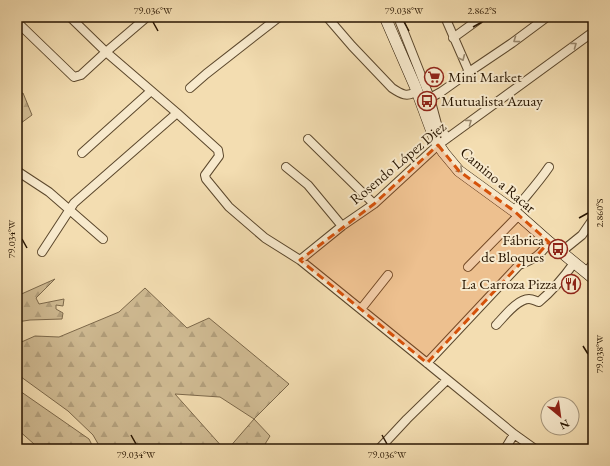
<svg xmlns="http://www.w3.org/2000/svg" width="610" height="466" viewBox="0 0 610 466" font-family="'EB Garamond',serif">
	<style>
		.forest { fill: url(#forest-firs); stroke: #7c684a }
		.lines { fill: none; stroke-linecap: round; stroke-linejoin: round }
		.street-casing { stroke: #5b472c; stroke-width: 10 }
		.secondary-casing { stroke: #281500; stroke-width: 12 }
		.street { stroke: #f7e9cc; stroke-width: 8 }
		.secondary { stroke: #f7e9cc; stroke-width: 11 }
		.oneway { stroke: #9a8a70 }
		.marked { fill: #d5520b; fill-opacity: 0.2; stroke: #d5520b; stroke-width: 3; stroke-dasharray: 8 5; stroke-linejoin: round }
		.ticks { fill: none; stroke: #281500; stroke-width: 1.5 }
		.labels { text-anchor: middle; stroke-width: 4; stroke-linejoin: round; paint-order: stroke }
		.poi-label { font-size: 15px; fill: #281500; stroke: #f7e9cc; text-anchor: start }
		.street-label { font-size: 15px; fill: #281500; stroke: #f7e9cc }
		.neatline { fill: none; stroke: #281500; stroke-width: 1.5 }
		.ticks-label { font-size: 10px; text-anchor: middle; fill: #281500 }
	</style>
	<defs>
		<pattern id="forest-firs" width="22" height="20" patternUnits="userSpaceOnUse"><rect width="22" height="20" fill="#d0bb93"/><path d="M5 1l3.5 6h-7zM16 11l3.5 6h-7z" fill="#b3a07d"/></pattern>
	</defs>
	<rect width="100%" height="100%" fill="#f3ddb1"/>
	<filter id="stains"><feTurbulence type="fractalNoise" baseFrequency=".005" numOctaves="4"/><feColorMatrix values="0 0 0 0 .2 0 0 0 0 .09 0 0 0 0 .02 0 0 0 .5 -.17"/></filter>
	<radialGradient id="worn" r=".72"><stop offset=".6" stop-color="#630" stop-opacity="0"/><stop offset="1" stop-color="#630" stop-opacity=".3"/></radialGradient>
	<path class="forest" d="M 23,93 L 32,115 L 17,126 L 17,94 Z
		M 55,279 L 36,298 L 39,304 L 64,299 L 63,306 L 56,305 L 56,309 L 63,313 L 62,319 L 30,320 L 17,322 L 17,296 Z
		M 145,288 L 187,328 L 209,318 L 289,384 L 254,419 L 270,436 L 262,449 L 228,449 L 254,419 L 220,397 L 175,394 L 224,449 L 101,449 L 93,435 L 68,411 L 17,374 L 17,344 L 35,336 L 59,337 L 119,312 Z
		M 17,389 L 89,439 L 94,449 L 29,449 L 34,444 L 17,429 Z"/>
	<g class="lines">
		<g class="street-casing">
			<path id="street" d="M 70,17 L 106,52 L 147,17
				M 327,17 L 352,46 L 392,88 C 401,94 407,98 417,91
				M 398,17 L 430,98
				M 445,17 L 469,72
				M 17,22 L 74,77 L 81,75 L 106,52 L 177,113 L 218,150 L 219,156 L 205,175 L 206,179 L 229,207 L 265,238 L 300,260 L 427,363 L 514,434 L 535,449
				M 453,38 L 482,17
				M 190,88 L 206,74 L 279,17
				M 449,137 L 446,136 L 437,124 L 430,98 L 441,92 L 469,72 L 512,43 L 547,17
				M 308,139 L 374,204
				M 82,153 L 151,91
				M 286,167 L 308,185 L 342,226
				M 17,171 L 49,192 L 103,239
				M 514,211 C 526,196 539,182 549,167
				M 42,252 L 74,203 L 177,113
				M 561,252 L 582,235 L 593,219
				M 300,260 L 342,226 L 374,204 L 438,145 L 593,32
				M 468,267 L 519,215
				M 586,272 L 593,264
				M 361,309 L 388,275
				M 496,325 C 504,317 517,299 529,299 C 532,299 536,301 539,302 C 552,291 564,277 574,263
				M 427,363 L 519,265 C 534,259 540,256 549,242
				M 379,449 L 407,419 L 447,380
				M 505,449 L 514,434"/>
		</g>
		<g class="secondary-casing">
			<path id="secondary" d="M 385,17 L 415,86 L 435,140 L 444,153 L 459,171 L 514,211 L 549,242 L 593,278"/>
		</g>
		<use href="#street" class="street"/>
		<use href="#secondary" class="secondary"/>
	</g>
	<defs><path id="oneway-chevron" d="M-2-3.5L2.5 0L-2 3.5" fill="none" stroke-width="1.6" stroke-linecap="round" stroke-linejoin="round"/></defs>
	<g class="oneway">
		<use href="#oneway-chevron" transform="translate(516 40) rotate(144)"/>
		<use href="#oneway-chevron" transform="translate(574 45) rotate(-36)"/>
		<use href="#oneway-chevron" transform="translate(462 58) rotate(66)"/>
		<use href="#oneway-chevron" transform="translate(469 122) rotate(-36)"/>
		<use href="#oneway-chevron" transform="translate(460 170) rotate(43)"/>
	</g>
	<path class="marked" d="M 438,145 L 459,171 L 514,211 L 549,242 L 533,260 L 519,265 L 427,363 L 300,260 L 374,204 Z"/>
	<path class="ticks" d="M 153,22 L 158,31M 404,22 L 409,31M 473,27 L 482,22M 579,218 L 588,213M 22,239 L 27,248M 583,346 L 588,354M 131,435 L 136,444M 382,435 L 387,444"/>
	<defs>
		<g id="supermarket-ring" transform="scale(1)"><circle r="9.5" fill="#f7e9cc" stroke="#8f2418" stroke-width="1.5"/><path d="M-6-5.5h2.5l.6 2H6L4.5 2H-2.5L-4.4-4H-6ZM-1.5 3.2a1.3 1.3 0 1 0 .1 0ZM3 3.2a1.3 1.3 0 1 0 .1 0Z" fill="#8f2418"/></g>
		<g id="bus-ring" transform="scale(1)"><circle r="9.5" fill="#f7e9cc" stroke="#8f2418" stroke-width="1.5"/><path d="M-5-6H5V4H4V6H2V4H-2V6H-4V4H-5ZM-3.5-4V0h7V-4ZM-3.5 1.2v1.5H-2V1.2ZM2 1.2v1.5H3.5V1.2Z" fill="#8f2418"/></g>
		<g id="restaurant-ring" transform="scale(1)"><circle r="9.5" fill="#f7e9cc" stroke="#8f2418" stroke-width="1.5"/><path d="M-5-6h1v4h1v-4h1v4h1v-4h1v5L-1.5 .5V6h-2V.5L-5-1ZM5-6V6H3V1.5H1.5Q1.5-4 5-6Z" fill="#8f2418"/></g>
	</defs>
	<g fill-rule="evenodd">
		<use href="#supermarket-ring" x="434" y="77"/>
		<use href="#bus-ring" x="427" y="101"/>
		<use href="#bus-ring" x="558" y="249"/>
		<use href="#restaurant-ring" x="571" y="284"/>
	</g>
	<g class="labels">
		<g class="poi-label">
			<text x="448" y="82">Mini Market</text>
			<text x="441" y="106">Mutualista Azuay</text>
			<text x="544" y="245" text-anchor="end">Fábrica<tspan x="544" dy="17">de Bloques</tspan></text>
			<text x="557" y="289" text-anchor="end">La Carroza Pizza</text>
		</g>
		<g class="street-label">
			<text transform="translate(398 163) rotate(-40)" y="5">Rosendo López Diez</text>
			<text transform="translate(498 180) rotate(40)" y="5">Camino a Racar</text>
		</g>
	</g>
	<rect width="610" height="466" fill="none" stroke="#f3ddb1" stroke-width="44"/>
	<g transform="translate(560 416) rotate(151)"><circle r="19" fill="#f7e9cc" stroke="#a4947a"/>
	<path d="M0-3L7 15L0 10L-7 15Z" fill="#8f2418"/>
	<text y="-6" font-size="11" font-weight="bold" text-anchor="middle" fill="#281500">N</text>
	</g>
	<rect x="22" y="22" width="566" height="422" class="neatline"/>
	<g class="ticks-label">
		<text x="153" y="14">79.036°W</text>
		<text x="404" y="14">79.038°W</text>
		<text x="482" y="14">2.862°S</text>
		<text transform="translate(599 213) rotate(-90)" y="4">2.860°S</text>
		<text transform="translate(11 239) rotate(-90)" y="4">79.034°W</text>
		<text transform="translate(599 354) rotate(-90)" y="4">79.038°W</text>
		<text x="136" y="458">79.034°W</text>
		<text x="387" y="458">79.036°W</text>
	</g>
	<rect width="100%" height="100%" filter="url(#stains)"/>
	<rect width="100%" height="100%" fill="url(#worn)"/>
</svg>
